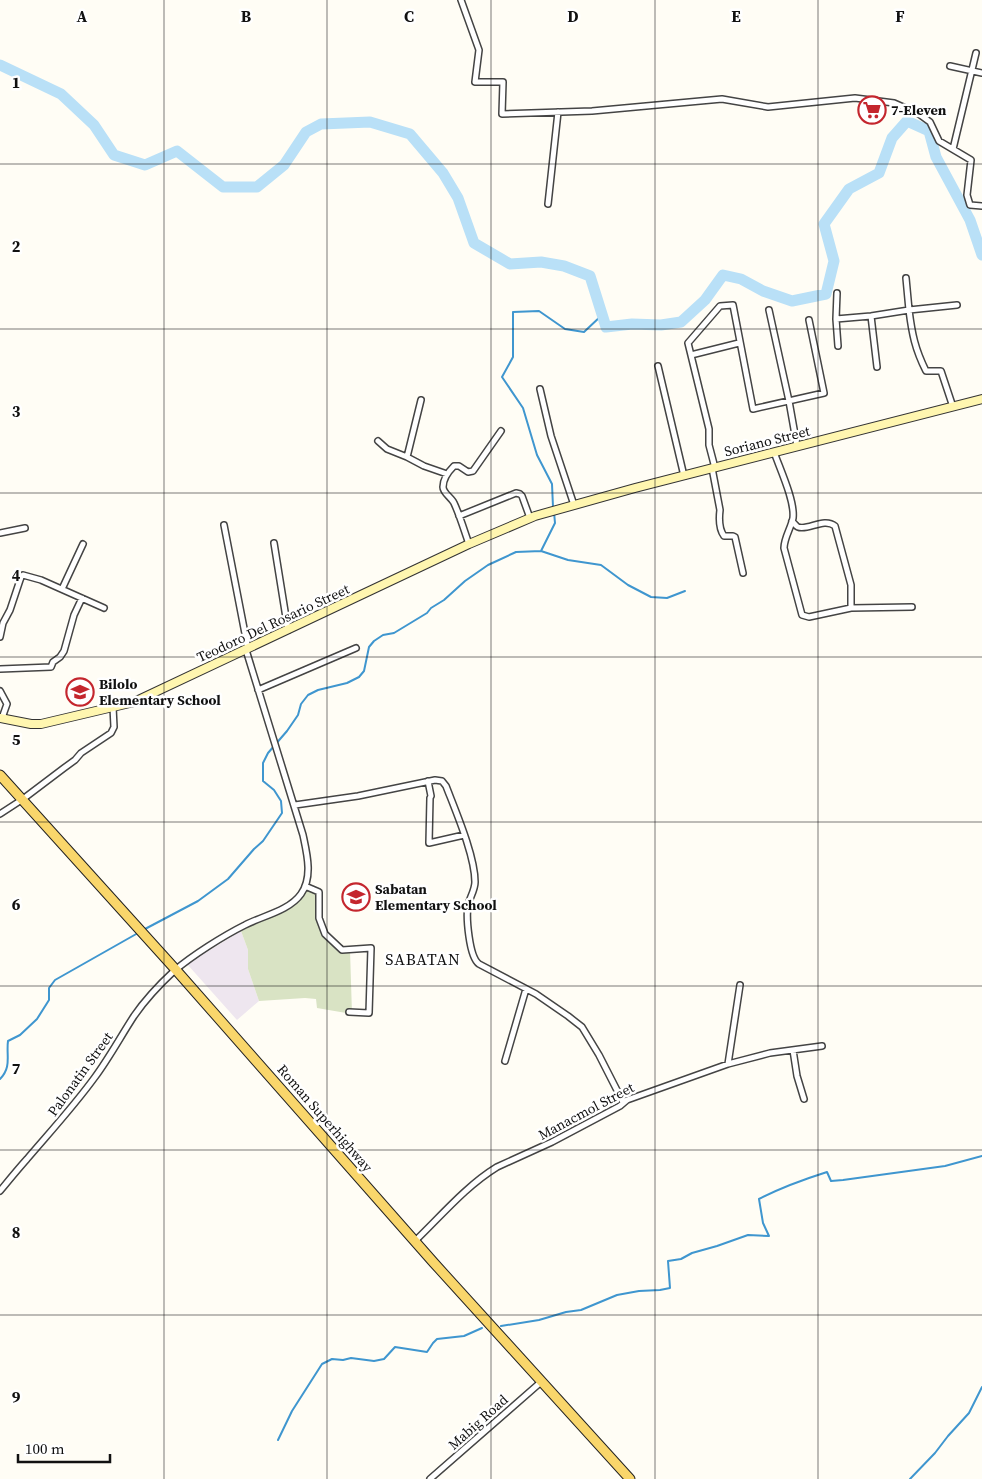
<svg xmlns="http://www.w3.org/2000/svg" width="982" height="1479" viewBox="0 0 982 1479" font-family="'Source Serif 4',serif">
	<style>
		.industrial { fill: #eee6ef }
		.cemetery { fill: #d9e3c4 }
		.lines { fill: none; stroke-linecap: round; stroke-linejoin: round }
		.stream { stroke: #3f96cf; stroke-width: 2 }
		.river { stroke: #b9e0f7; stroke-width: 11 }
		.minor-casing { stroke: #444; stroke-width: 8 }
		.secondary-casing { stroke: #333; stroke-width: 10 }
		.primary-casing { stroke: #222; stroke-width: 11 }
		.minor { stroke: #fff; stroke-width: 5 }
		.secondary { stroke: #fff6b0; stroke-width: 8 }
		.primary { stroke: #f9d66b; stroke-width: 9 }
		.grid { fill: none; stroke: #111; stroke-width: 1; stroke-opacity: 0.55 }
		.labels { text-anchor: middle; stroke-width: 5; stroke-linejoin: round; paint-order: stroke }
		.poi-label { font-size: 14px; font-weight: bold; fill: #111; stroke: #fff; text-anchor: start }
		.street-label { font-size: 14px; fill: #111; stroke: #fff }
		.quarter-label { font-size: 16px; letter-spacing: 1px; fill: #111; stroke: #fff }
		.grid-label { font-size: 16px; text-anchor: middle; font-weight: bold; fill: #111; stroke: #fff; stroke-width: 5; stroke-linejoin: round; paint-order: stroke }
	</style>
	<rect width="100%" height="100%" fill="#fffdf5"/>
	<path class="industrial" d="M 241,931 L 248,950 L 248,969 L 259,1001 L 237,1020 L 187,964 Z"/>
	<path class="cemetery" d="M 306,888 L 318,892 L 318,915 L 322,934 L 327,937 L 342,951 L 350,950 L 352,1014 L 317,1008 L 316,999 L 305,998 L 259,1001 L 248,969 L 248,950 L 241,931 L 283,910 Z"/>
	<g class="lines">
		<path class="stream" d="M 553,507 L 552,484 L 537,455 L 523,408 L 502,377 L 513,357 L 513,312 L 539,311 L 565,329 L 584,332 L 602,315
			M 541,551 L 555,523 L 554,512
			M 145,929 L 198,901 L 228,879 L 254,849 L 263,841 L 282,813 L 281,801 L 274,790 L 263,781 L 263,763 L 268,753 L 287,731 L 298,715 L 301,704 L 308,695 L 318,690 L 347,683 L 359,677 L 364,671 L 369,647 L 374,641 L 383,635 L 394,633 L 427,613 L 431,608 L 444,600 L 465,581 L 488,565 L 516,552 L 541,551 L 568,560 L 601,565 L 628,585 L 651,597 L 667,598 L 685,591
			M 0,1079 C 12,1067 6,1055 8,1041 L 20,1035 L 37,1019 L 49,1000 L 49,988 L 55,980 L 138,933
			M 501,1326 L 539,1320 L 566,1312 L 581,1310 L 617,1295 L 639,1291 L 660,1290 L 670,1288 L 668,1261 L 681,1259 L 692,1253 L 717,1246 L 748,1235 L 769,1236 L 763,1223 L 759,1199 C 780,1188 805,1179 827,1172 L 831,1181 L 843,1180 L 945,1166 L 982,1156
			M 278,1440 L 292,1411 L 322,1364 L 332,1359 L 343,1360 L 351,1358 L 374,1361 L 384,1359 L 395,1347 L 427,1352 L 433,1343 L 437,1339 L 464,1336 L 482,1328
			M 910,1479 L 935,1453 L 948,1436 L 969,1413 L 982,1387"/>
		<path class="river" d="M 0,65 L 61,94 L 94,125 L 114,155 L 145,165 L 177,151 L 223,187 L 257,187 L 284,165 L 306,132 L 321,124 L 370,122 L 410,134 L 443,173 L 458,198 L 474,243 L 510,264 L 541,262 L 564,266 L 590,276 L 606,327 L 632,324 L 661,325 L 681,322 L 705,300 L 723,275 L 741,279 L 763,291 L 792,301 L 826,294 L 834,261 L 824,224 L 849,189 L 879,173 L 892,138 L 907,121 L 929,131 L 936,157 L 970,220 L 982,255"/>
		<g class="minor-casing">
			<path id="minor" d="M 461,0 L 479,50 L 475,82 L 503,82 L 502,114 L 592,111 L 722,99 L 768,107 L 855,98 L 894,103 L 919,114 L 930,122 L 939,141 L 971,160 L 967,195 L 970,205 L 982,206
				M 950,66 L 982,73
				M 953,149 L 976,53
				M 548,204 L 558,112
				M 906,278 L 909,310 L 957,305
				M 837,293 L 836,319 L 838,346
				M 769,310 L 789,401 L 797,446
				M 871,316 L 877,367
				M 836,319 L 871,316 L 909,310 C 912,334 915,349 926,371 L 941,371 L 953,407
				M 691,355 L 739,343
				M 658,366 L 684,476
				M 540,389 L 551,436 L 574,505
				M 421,400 L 407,457 L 424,466 L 447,474
				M 378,441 L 387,449 L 407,457
				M 774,452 C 780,469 795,501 793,518 C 791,528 784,538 784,548 L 802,615 L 809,617 L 851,608 L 912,607
				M 712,468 L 720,510 C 719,518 719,529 724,536 L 733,536 L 735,537 L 743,573
				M 715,468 L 709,445 L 709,429 L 688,343 L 720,306 L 733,305 L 753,409 L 824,393 L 809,320
				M 459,516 L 516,493 L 520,494 L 522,496 L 530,518
				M 792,521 C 793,522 796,526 798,527 C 808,531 824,517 835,526 L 851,585 L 851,608
				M 224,525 L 248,649
				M 0,533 L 25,528
				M 274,543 L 288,630
				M 469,544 C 464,530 460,516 454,503 C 451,497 443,493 443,487 C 443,479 448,472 454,466 L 459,466 L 468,472 L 473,471 L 501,431
				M 62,589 L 83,544
				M 0,637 L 3,623 L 10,610 L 21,577 L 23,575 L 41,580 L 104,608
				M 0,669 L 51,667 L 53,662 L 60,657 L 64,651 L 74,615 L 82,598
				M 258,690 L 356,648
				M 0,691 L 7,704 L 2,718
				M 428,781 L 431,796 L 430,798 L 429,843 L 464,835
				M 295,805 L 358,796 L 435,780 L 442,781 L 446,786 C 456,812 475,856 475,882 C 475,890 470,897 468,905 C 466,917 469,957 479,964 L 536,994 L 568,1016 L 582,1027 L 599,1055 L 623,1102
				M 0,814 L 23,799 L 64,768 L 75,760 L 81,753 L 111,733 L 114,727 L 113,707
				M 305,886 L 319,892 L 319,918 L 325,934 L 342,950 L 371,948 L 369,1013 L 349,1012
				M 793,1050 L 797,1076 L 804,1099
				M 505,1061 L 526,989
				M 728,1064 L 740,985
				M 0,1191 C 9,1180 18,1169 27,1159 C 50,1132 74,1106 95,1077 C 109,1058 121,1036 134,1016 C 145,1000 160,984 174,971 C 193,955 223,936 245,925 C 262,916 289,911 301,894 C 313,877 307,854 303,835 L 246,650
				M 415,1241 C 441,1216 466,1186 497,1167 L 552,1142 L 620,1106 L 627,1100 L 728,1064 L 770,1053 L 822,1046
				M 430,1479 L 541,1382"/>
		</g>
		<g class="secondary-casing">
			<path id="secondary" d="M 0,718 L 31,724 L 41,724 L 134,702 L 469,544 L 535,516 L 635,488 L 982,399"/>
		</g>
		<g class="primary-casing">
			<path id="primary" d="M 0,775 L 176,970 L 434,1263 L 630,1479"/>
		</g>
		<use href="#minor" class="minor"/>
		<use href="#secondary" class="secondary"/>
		<use href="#primary" class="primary"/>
	</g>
	<path class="grid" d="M 164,0 L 164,1479M 327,0 L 327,1479M 491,0 L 491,1479M 655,0 L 655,1479M 818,0 L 818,1479M 0,164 L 982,164M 0,329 L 982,329M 0,493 L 982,493M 0,657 L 982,657M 0,822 L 982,822M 0,986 L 982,986M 0,1150 L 982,1150M 0,1315 L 982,1315"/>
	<defs>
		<g id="supermarket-ring" transform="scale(1.4375)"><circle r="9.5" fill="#fff" stroke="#c4262e" stroke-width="1.5"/><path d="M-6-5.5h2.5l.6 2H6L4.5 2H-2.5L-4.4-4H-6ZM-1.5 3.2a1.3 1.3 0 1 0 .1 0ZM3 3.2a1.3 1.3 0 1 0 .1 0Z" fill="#c4262e"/></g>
		<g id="school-ring" transform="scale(1.4375)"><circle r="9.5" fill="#fff" stroke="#c4262e" stroke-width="1.5"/><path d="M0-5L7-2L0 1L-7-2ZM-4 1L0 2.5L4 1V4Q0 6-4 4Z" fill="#c4262e"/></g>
	</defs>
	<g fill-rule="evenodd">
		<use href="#supermarket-ring" x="872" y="110"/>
		<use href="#school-ring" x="80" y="692"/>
		<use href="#school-ring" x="356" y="897"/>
	</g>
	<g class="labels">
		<g class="poi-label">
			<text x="891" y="115">7-Eleven</text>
			<text x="99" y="689">Bilolo<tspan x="99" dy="16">Elementary School</tspan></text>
			<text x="375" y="894">Sabatan<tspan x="375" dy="16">Elementary School</tspan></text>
		</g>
		<g class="street-label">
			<text transform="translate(767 441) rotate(-14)" y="5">Soriano Street</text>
			<text transform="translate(273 623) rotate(-25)" y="5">Teodoro Del Rosario Street</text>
			<text transform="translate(80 1074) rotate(-54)" y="5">Palonatin Street</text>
			<text transform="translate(586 1111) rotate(-28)" y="5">Manacmol Street</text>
			<text transform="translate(325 1118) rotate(49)" y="5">Roman Superhighway</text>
			<text transform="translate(478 1422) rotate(-42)" y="5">Mabig Road</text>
		</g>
		<g class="quarter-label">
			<text x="423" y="965">SABATAN</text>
		</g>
	</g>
	<g class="grid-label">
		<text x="82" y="22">A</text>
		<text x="246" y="22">B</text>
		<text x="409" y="22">C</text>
		<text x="573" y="22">D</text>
		<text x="736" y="22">E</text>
		<text x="900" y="22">F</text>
		<text x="16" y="88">1</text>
		<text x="16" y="252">2</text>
		<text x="16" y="417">3</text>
		<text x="16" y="581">4</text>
		<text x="16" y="745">5</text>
		<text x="16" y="910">6</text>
		<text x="16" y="1074">7</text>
		<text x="16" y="1238">8</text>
		<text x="16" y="1403">9</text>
	</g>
	<path d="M18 1454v8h92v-8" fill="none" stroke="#111111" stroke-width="2.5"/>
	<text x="25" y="1454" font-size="15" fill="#111111" stroke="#ffffff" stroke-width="4" paint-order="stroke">100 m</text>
</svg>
